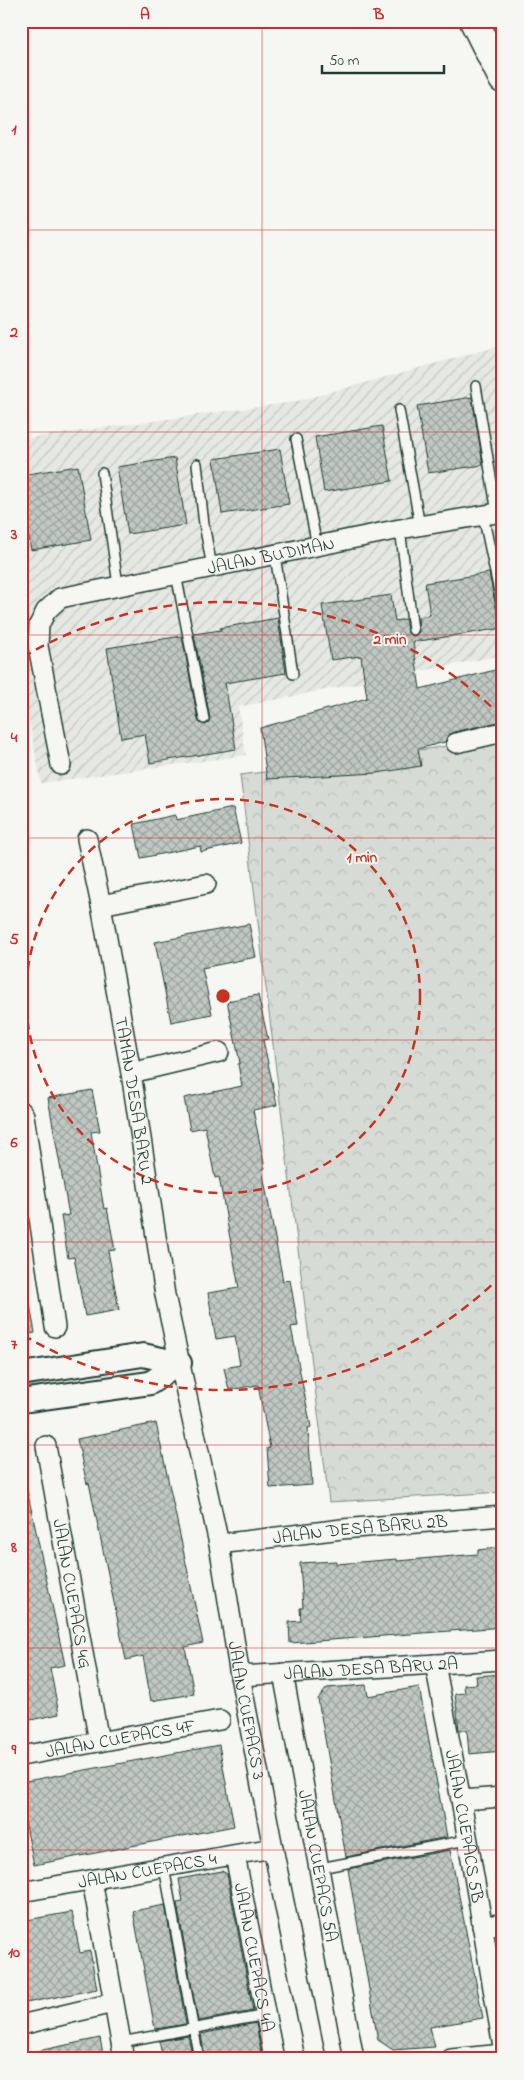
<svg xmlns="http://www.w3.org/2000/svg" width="524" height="2080" viewBox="0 0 524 2080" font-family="'Indie Flower',sans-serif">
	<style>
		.industrial { fill: url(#industrial-furrows) }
		.forest { fill: url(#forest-crowns); stroke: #7a8c85 }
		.building { fill: url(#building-cross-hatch); stroke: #1f3d34 }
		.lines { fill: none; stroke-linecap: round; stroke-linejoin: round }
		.service-casing { stroke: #1f3d34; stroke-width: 12 }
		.minor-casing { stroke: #1f3d34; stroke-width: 22 }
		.tertiary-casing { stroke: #1f3d34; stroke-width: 26 }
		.motorway-casing { stroke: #1f3d34; stroke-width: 31 }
		.service { stroke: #f6f6f2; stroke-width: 9 }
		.minor { stroke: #f6f6f2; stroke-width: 19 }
		.tertiary { stroke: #f6f6f2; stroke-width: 22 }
		.motorway { stroke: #f6f6f2; stroke-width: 28 }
		.grid { fill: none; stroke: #d62828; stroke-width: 1; stroke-opacity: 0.55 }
		.ring { fill: none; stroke: #c8321e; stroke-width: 2.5; stroke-dasharray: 9 6 }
		.labels { text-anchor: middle; stroke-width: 4; stroke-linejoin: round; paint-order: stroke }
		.street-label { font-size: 18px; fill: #1f3d34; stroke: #f6f6f2 }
		.centre { fill: #c8321e; stroke: #f6f6f2; stroke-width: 2.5 }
		.ring-label { font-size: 15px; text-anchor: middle; font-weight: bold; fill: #c8321e; stroke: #f6f6f2; stroke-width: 4; stroke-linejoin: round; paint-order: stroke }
		.neatline { fill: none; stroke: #d62828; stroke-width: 2 }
		.grid-label { font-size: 16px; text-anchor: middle; font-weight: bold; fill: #d62828 }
	</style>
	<defs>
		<pattern id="industrial-furrows" width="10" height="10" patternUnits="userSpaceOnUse" patternTransform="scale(1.25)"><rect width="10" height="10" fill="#e6e8e4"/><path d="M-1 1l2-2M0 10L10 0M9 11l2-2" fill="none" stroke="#c5c8c4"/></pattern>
		<pattern id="forest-crowns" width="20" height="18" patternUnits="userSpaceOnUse" patternTransform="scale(1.25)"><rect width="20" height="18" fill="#d6dbd6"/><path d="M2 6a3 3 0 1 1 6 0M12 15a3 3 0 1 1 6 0" fill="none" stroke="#b7bdb8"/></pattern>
		<pattern id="building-cross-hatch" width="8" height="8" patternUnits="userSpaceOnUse" patternTransform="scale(1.25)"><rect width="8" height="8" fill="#c1c8c3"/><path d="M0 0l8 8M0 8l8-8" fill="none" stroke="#9ca49f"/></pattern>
	</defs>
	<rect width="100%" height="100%" fill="#f6f6f2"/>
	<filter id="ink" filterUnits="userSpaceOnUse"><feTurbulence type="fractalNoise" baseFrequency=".02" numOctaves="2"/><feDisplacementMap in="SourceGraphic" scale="10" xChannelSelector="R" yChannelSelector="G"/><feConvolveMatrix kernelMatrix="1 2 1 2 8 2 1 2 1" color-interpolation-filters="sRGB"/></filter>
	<g filter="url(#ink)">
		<path class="industrial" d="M 503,345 L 503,655 L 238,707 L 246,755 L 41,783 L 21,677 L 21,439 L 294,402 Z"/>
		<path class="forest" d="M 503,738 L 503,1492 L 329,1502 L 240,775 C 328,765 415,750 503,738 Z"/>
		<path class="building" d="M 472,397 L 483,465 L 428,473 L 417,406 Z
			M 382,426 L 392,481 L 324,492 L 315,437 Z
			M 280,449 L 289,504 L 222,514 L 214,459 Z
			M 175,458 L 186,525 L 128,534 L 117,467 Z
			M 78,466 L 91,540 L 31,550 L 21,494 L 21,475 Z
			M 489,573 L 497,612 L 501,617 L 503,628 L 413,642 L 420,689 L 503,668 L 503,721 L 453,732 L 448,735 L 445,742 L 418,749 L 421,766 L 377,773 L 267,779 L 260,728 L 367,698 L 361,656 L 331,660 L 322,605 L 391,595 L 395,621 L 405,619 L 408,633 L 414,636 L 419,632 L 418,617 L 430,615 L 425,583 Z
			M 278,618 L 286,673 L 225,683 L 236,749 L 150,763 L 145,734 L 121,738 L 107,648 L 182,636 L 198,720 L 200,723 L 205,725 L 208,723 L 210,718 L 194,634 L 221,630 L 220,628 Z
			M 233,808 L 241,843 L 201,852 L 200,846 L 141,858 L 134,824 L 175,815 L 176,820 Z
			M 249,924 L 256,957 L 202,968 L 212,1014 L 171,1022 L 155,942 Z
			M 258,995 L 268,1039 L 263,1040 L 277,1105 L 253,1110 L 265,1168 L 262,1169 L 283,1281 L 290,1280 L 298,1326 L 291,1327 L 311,1427 L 308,1428 L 312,1485 L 270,1488 L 267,1448 L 270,1448 L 258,1385 L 229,1390 L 224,1368 L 240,1365 L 235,1336 L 216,1339 L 208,1293 L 239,1288 L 219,1177 L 215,1178 L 205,1127 L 190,1130 L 184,1098 L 242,1086 L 238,1064 L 240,1063 L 227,1001 Z
			M 92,1090 L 100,1131 L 91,1132 L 104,1209 L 107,1208 L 115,1250 L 108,1251 L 119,1310 L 85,1316 L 74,1257 L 68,1258 L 61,1216 L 69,1215 L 48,1098 Z
			M 21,1294 L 28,1294 L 35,1333 L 21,1335 Z
			M 156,1423 L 203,1643 L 185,1647 L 194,1694 L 151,1701 L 143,1656 L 126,1660 L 89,1483 L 87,1484 L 77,1439 Z
			M 27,1490 L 65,1665 L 50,1668 L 59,1714 L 21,1722 L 21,1491 Z
			M 503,1547 L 503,1627 L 290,1643 L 289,1622 L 301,1621 L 300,1608 L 303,1608 L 300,1563 L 336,1561 L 336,1564 L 397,1559 L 397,1561 L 478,1554 L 478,1550 Z
			M 503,1674 L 503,1751 L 469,1754 L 467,1730 L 459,1730 L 455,1694 L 465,1693 L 464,1685 L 477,1684 L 476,1676 Z
			M 366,1685 L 368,1696 L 419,1687 L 447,1837 L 346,1857 L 318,1699 L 327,1688 Z
			M 219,1745 L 234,1826 L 34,1865 L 21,1802 L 21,1782 Z
			M 450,1850 L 483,2018 L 430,2027 L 435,2047 L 393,2050 L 378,2040 L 376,2029 L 348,1869 Z
			M 222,1871 L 227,1874 L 253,2011 L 198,2021 L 177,1903 L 183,1902 L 179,1879 Z
			M 165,1905 L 186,2024 L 155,2029 L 133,1911 Z
			M 72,1912 L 80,1953 L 90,1951 L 97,1989 L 21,2004 L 21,1921 Z
			M 256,2023 L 262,2059 L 205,2059 L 201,2034 Z
			M 188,2036 L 193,2059 L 163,2059 L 159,2041 Z
			M 100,2038 L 104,2059 L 28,2059 L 28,2053 Z"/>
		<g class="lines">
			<g class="service-casing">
				<path id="service" d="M 476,386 L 497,513
					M 399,410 L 420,526
					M 296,439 L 317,546
					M 197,464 L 204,524 L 212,567
					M 102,473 L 118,585
					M 483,515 L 503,611
					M 400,529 L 413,630
					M 275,555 L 293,674
					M 176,574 L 204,719
					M 164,1867 L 199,2059
					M 320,1868 L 467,1840
					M 121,2042 L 266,2015"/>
			</g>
			<g class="minor-casing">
				<g id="minor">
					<path d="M 456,743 L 503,732"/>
					<path id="s1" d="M 61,765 L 38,646 L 39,625 L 46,611 L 60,598 L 400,529 L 503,512"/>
					<path id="s2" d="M 87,839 L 101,905 L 131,1073 L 165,1295 L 219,1544 L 240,1676 L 273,1848 L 316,2059"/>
					<path d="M 101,905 L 206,884"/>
					<path d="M 131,1073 L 219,1052"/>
					<path d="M 21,1111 L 24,1115 L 55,1327"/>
					<path id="s3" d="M 46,1446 L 99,1742"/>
					<path id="s4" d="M 219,1544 L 342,1529 L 503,1516"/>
					<path id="s5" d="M 435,1664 L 461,1800 L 503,2047"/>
					<path id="s6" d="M 283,1673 L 354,2059"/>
					<path id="s7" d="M 240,1676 L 503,1660"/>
					<path id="s8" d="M 21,1756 L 220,1720"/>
					<path d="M 461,1800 L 503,1797"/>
					<path id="s9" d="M 235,1855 L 274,2059"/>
					<path d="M 92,1880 L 124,2059"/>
					<path id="s10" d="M 21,1892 L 273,1848"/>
					<path d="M 482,1926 L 503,1924"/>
					<path d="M 21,2025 L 113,2003"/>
					<path d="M 451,2059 L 503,2054"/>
				</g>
			</g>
			<g class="tertiary-casing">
				<path id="tertiary" d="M 21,1374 L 143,1355 L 180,1363
					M 21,1401 L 150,1383 L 180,1363"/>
			</g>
			<g class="motorway-casing">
				<path id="motorway" d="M 474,21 L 503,79"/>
			</g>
			<use href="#service" class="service"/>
			<use href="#minor" class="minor"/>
			<use href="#tertiary" class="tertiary"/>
			<use href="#motorway" class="motorway"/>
		</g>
	</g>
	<path class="grid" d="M 262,21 L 262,2059M 21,230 L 503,230M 21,432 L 503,432M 21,635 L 503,635M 21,838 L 503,838M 21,1040 L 503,1040M 21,1242 L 503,1242M 21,1445 L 503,1445M 21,1648 L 503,1648M 21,1850 L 503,1850"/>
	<g class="ring">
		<circle cx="223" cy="996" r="197"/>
		<path d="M502 1275A394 394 0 0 1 23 1335M23 657A394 394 0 0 1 502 717"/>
	</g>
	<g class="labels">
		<g class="street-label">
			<text dy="6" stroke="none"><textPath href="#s1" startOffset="392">JALAN BUDIMAN</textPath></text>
			<text dy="6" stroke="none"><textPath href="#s2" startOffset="266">TAMAN DESA BARU 2</textPath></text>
			<text dy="6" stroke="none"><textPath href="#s4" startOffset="142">JALAN DESA BARU 2B</textPath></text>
			<text dy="6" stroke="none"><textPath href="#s3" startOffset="150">JALAN CUEPACS 4G</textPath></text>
			<text dy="6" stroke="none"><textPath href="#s7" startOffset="131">JALAN DESA BARU 2A</textPath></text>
			<text dy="6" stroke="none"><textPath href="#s2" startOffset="886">JALAN CUEPACS 3</textPath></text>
			<text dy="6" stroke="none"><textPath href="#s8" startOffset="101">JALAN CUEPACS 4F</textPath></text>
			<text dy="6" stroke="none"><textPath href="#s5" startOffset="165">JALAN CUEPACS 5B</textPath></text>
			<text dy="6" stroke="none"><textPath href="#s6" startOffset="196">JALAN CUEPACS 5A</textPath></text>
			<text dy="6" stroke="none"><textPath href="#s10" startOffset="128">JALAN CUEPACS 4</textPath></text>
			<text dy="6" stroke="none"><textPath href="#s9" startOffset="104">JALAN CUEPACS 4A</textPath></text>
		</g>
	</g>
	<circle cx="223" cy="996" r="8" class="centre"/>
	<g class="ring-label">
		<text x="390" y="644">2 min</text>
		<text x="362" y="862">1 min</text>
	</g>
	<rect width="524" height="2080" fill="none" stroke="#f6f6f2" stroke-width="55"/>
	<path d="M322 65v8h122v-8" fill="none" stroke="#1f3d34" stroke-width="2.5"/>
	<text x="329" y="65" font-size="15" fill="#1f3d34" stroke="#f6f6f2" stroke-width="4" paint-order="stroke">50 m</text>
	<rect x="28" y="28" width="468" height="2024" class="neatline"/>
	<g class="grid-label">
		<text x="145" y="19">A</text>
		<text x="379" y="19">B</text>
		<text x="14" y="134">1</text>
		<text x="14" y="337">2</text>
		<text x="14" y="539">3</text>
		<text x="14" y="742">4</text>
		<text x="14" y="944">5</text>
		<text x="14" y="1147">6</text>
		<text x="14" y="1349">7</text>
		<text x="14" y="1552">8</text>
		<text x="14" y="1754">9</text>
		<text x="14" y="1957">10</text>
	</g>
</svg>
